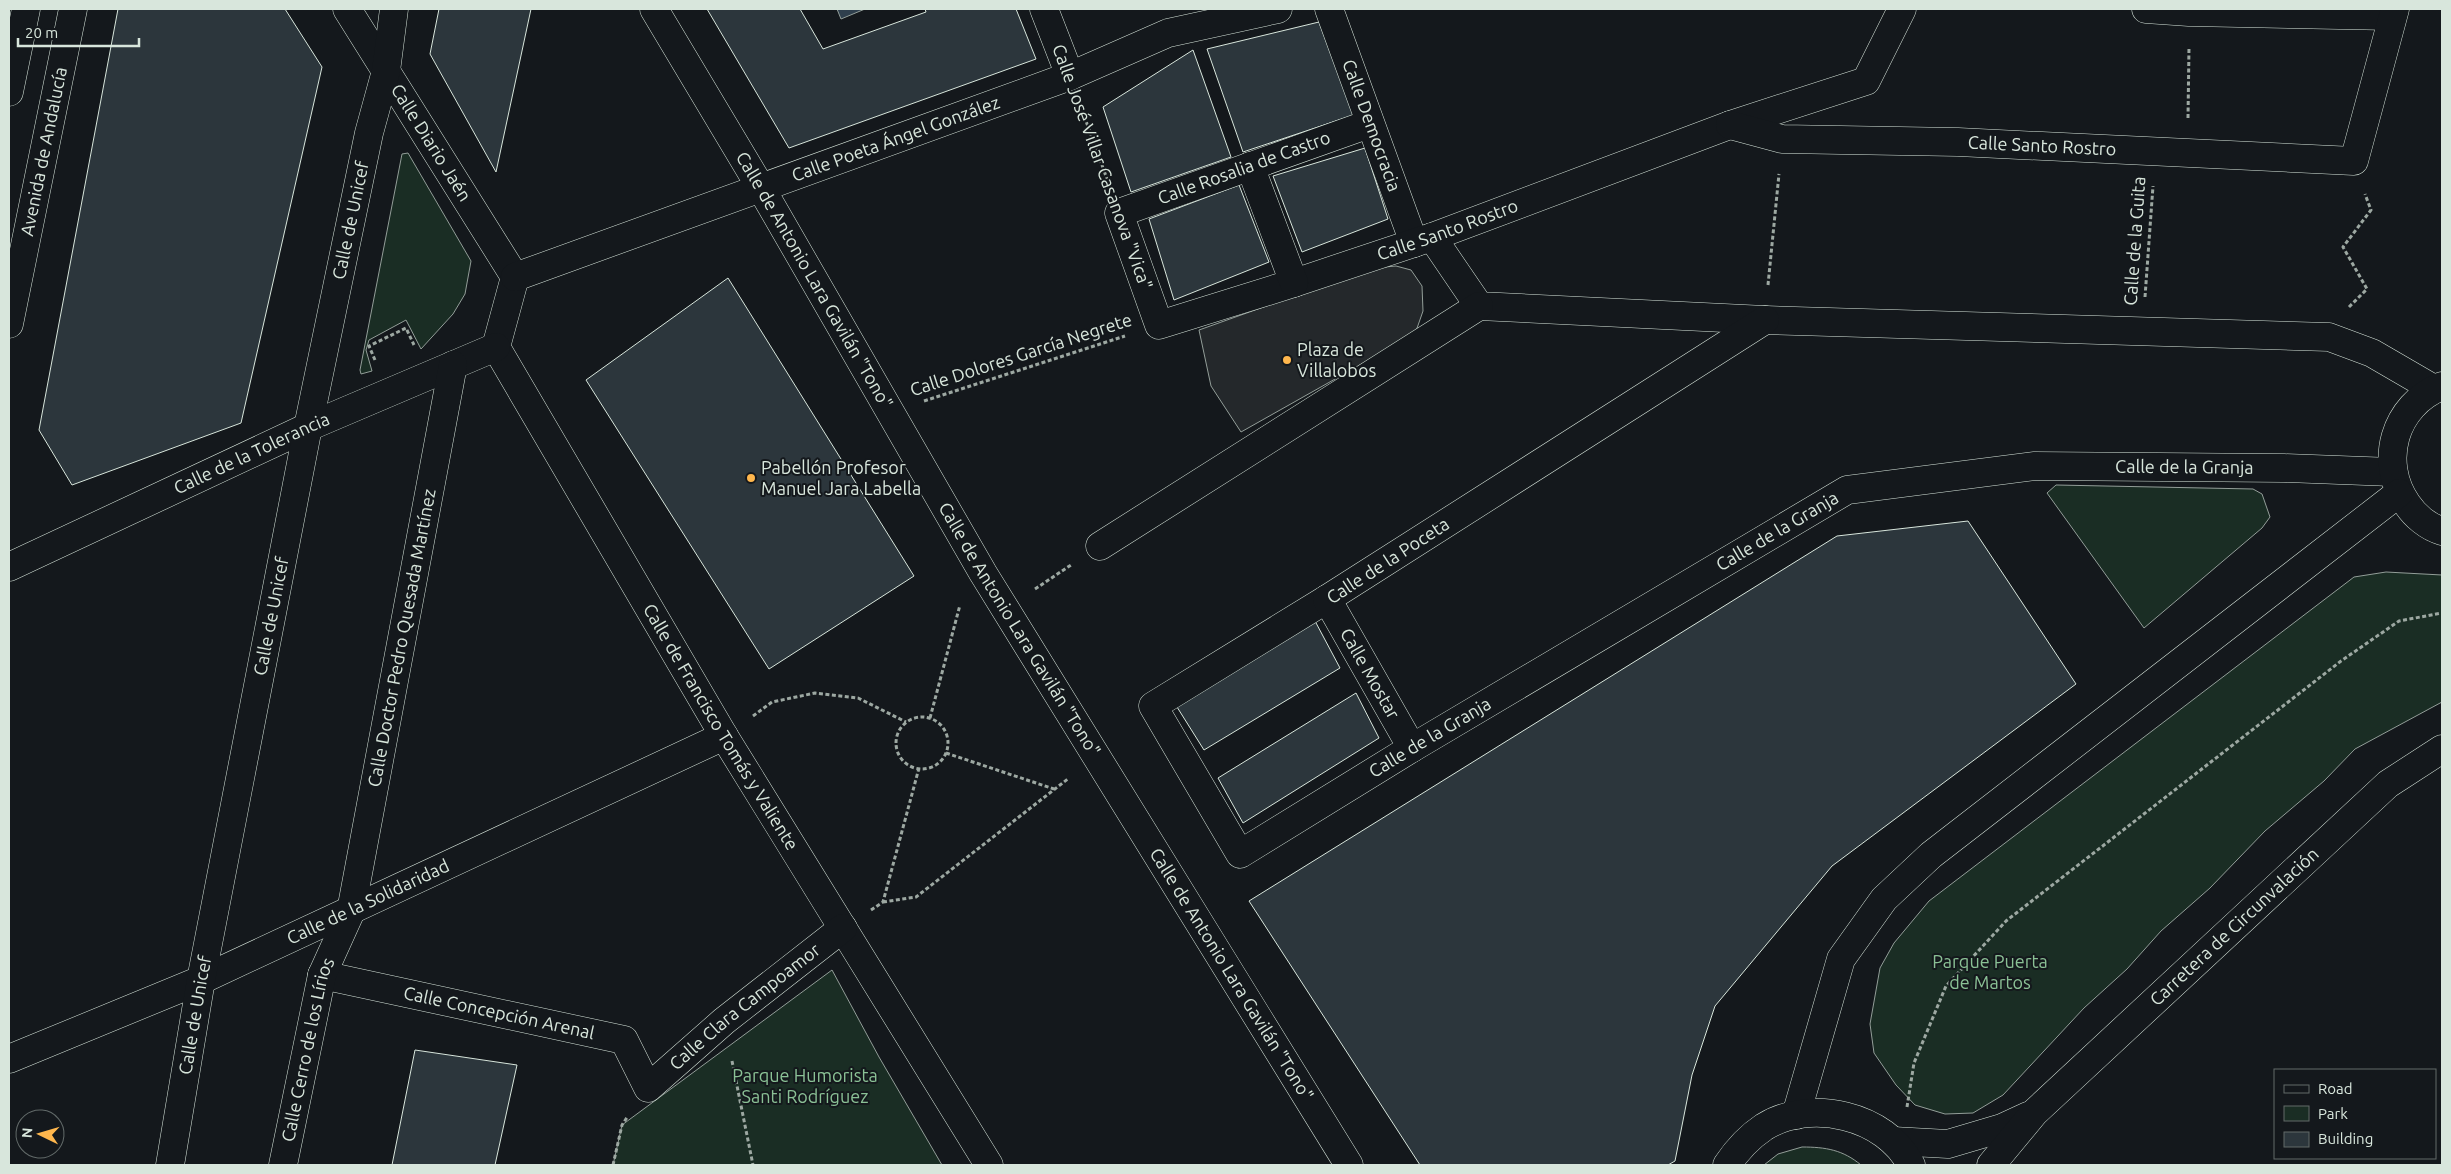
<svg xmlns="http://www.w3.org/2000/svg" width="2451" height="1174" viewBox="0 0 2451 1174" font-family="Ubuntu,sans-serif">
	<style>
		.green { fill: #1a2d24; stroke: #939e99 }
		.parking { fill: #24282b; stroke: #939e99 }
		.water { fill: #2f3f4d; stroke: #939e99 }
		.building { fill: #2c363c; stroke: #d8e6dc }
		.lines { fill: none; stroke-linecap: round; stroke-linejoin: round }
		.minor-casing { stroke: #d8e6dc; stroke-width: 29 }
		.major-casing { stroke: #d8e6dc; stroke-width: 29 }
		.path { stroke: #9da8a2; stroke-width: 3; stroke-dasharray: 4 2.5; stroke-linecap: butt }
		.minor { stroke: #14181c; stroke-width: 28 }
		.major { stroke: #14181c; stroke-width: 28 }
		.poi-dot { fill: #ffb74d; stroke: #14181c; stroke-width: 2 }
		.labels { text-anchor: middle; stroke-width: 4; stroke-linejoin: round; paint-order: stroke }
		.street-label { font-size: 18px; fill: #d8e6dc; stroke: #14181c }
		.poi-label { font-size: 18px; fill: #d8e6dc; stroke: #14181c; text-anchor: start }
		.park-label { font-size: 18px; fill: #8ac095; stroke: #14181c }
	</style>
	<rect width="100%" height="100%" fill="#14181c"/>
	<path class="green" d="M 408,153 L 471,261 L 465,294 L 453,314 L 421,349 L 406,320 L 369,340 L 366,350 L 372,371 L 361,374 L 360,370 L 402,154 Z
		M 2056,485 L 2253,489 L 2262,494 L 2270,517 L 2262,528 L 2144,628 L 2047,493 Z
		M 2386,572 L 2442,575 L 2442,702 L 2355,749 L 2324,781 L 2265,831 L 2210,888 L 2161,931 L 2127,969 L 2084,1008 L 2003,1095 L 1973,1113 L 1945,1114 L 1915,1105 L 1896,1085 L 1874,1053 L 1870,1024 L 1880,968 L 1894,943 L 1929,901 L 2354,577 Z
		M 832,970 L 879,1057 L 942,1165 L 613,1165 L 622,1125 Z
		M 1802,1147 C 1826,1147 1843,1150 1861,1165 L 1764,1165 L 1778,1154 Z"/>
	<path class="parking" d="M 1396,266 L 1411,270 L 1422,286 L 1423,311 L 1415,334 L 1241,432 L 1211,386 L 1199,330 L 1373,268 Z"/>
	<path class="water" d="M 837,9 L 865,9 L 841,19 Z"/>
	<path class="building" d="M 118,9 L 285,9 L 322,67 L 241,423 L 72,485 L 39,430 Z
		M 439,9 L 531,9 L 496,172 L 430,54 Z
		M 707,9 L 800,9 L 823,49 L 926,12 L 925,9 L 1016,9 L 1036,59 L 789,148 Z
		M 1319,22 L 1354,115 L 1243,152 L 1207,49 Z
		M 1193,50 L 1231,157 L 1131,192 L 1103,107 Z
		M 1365,148 L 1388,219 L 1302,252 L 1273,176 Z
		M 1239,185 L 1269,262 L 1174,300 L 1149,219 Z
		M 728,278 L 914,576 L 769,669 L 586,380 Z
		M 1968,521 L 2076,684 L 1832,866 L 1715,1006 L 1692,1075 L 1675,1161 L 1668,1165 L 1420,1165 L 1249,901 L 1837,536 Z
		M 1315,621 L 1340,668 L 1204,750 L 1177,707 Z
		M 1356,693 L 1379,738 L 1243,823 L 1218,778 Z
		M 415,1050 L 517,1065 L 495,1165 L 392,1165 Z"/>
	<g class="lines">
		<g class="minor-casing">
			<g id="minor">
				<path id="s1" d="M 347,9 L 515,277"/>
				<path id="s2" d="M 654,9 L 761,188 L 983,573 L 1349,1165"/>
				<path d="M 1044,9 L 1070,76"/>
				<path id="s3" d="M 1329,9 L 1414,243"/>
				<path d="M 2146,9 L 2189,12 L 2392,16"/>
				<path id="s4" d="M 1369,124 L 1119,213 L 1159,325 L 1294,283 L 1432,237 L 1730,125 L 1866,81 L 1902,9"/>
				<path id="s5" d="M 1730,125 L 1782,139 L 1958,142 L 2354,161 L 2395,9"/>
				<path d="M 1250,166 L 1294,283"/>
				<path d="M 1432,237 L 1479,306 L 1765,320 L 2329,337 L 2372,353 L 2434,389"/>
				<path id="s6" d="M 515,277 L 496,347 L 724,736 L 989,1165"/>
				<path id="s7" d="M 515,277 L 1070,76 L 1168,33 L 1278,9"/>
				<path id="s8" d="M 1765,320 L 1327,599 L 1153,706 L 1240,854 L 1412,748 L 1847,490 L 2035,466 L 2284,468 L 2392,472"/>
				<path d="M 2442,386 C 2394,405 2378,462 2407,504 C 2415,516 2428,527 2442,531"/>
				<path d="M 1100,546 L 1479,306"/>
				<path id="s9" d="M 9,567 L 308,427 L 496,347"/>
				<path id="s10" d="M 1327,599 L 1412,748"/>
				<path id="s11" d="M 322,975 L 624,1040 L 648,1088 L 724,1021 L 843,928"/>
				<path id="s12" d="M 9,1059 L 201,980 L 724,736"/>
				<path d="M 1796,1115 L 1841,959 L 1884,899 L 1931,855 L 2399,493"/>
				<path id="s13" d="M 170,1165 L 201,980 L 308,427 L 369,133 L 386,71 L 394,9"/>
				<path id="s14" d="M 283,1165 L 322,975 L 351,911 L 453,365"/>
			</g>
		</g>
		<g class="major-casing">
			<g id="major">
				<path d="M 9,92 L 26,9"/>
				<path id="s15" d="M 9,324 L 73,9"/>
				<path d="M 1893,1141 L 1948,1144 L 2002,1128 L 2028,1116"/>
				<path d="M 1727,1165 C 1737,1150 1749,1137 1764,1127 C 1810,1098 1886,1115 1911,1165"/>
				<path id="s16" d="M 1991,1165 L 2034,1113 L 2388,784 L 2442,749"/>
			</g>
		</g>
		<path class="path" d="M 1082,110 L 1107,179
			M 2188,118 L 2189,47
			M 1768,285 L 1779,174
			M 2145,297 L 2153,186
			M 2349,307 L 2367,289 L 2343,247 L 2371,210 L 2365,194
			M 375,360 L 369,346 L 406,328 L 414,345
			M 924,401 L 1125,336
			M 1035,589 L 1071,565
			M 753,716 L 772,702 L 815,693 L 858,698 L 906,722
			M896 743a26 26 0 1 1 52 0a26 26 0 1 1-52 0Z
			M 930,718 L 960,605
			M 946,753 L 1054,789
			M 883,902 L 916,897 L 1069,778
			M 871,910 L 883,902 L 919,768
			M 732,1061 L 753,1165
			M 1907,1107 L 1914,1063 L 1946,986 L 2006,921 L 2341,661 L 2399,621 L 2442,613
			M 613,1165 L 622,1125 L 628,1116"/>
		<use href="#minor" class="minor"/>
		<use href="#major" class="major"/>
	</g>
	<g class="poi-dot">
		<circle cx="1287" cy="360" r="5"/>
		<circle cx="751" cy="478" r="5"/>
	</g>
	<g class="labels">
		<g class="street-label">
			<text dy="6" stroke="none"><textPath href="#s3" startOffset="124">Calle Democracia</textPath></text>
			<text dy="6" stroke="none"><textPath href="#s7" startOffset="405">Calle Poeta Ángel González</textPath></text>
			<text dy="6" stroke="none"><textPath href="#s1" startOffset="158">Calle Diario Jaén</textPath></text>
			<text dy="6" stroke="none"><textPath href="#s5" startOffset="314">Calle Santo Rostro</textPath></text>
			<text dy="6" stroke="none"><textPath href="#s15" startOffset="176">Avenida de Andalucía</textPath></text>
			<text transform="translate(1102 167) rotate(70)" y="6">Calle José Villar Casanova "Vica"</text>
			<text transform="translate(1244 168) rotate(-20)" y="6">Calle Rosalia de Castro</text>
			<text dy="6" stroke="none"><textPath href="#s13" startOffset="962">Calle de Unicef</textPath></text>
			<text dy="6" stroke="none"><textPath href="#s4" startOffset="688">Calle Santo Rostro</textPath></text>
			<text transform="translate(2135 241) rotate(-86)" y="6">Calle de la Guita</text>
			<text dy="6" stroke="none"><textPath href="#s2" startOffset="315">Calle de Antonio Lara Gavilán "Tono"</textPath></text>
			<text transform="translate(1021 355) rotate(-18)" y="6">Calle Dolores García Negrete</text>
			<text dy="6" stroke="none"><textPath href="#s9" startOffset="268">Calle de la Tolerancia</textPath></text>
			<text dy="6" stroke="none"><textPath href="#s8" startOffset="1942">Calle de la Granja</textPath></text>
			<text dy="6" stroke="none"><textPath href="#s8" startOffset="1522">Calle de la Granja</textPath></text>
			<text transform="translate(1388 561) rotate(-33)" y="6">Calle de la Poceta</text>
			<text dy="6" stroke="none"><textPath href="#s13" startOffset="558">Calle de Unicef</textPath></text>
			<text dy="6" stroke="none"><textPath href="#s2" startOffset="720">Calle de Antonio Lara Gavilán "Tono"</textPath></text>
			<text dy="6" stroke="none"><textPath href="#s14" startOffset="542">Calle Doctor Pedro Quesada Martínez</textPath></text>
			<text dy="6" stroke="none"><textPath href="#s10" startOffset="86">Calle Mostar</textPath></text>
			<text dy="6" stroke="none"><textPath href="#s6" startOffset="514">Calle de Francisco Tomás y Valiente</textPath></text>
			<text dy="6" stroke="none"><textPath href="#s8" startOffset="1118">Calle de la Granja</textPath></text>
			<text dy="6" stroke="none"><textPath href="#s12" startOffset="392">Calle de la Solidaridad</textPath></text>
			<text dy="6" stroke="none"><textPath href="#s16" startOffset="341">Carretera de Circunvalación</textPath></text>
			<text dy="6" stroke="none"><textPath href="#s2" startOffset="1125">Calle de Antonio Lara Gavilán "Tono"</textPath></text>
			<text dy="6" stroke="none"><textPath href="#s11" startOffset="489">Calle Clara Campoamor</textPath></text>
			<text dy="6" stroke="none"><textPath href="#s11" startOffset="181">Calle Concepción Arenal</textPath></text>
			<text dy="6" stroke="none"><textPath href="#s13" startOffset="152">Calle de Unicef</textPath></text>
			<text dy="6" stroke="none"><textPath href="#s14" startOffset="118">Calle Cerro de los Lírios</textPath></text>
		</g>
		<g class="poi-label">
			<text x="1297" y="356">Plaza de<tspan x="1297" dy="21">Villalobos</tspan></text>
			<text x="761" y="474">Pabellón Profesor<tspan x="761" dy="21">Manuel Jara Labella</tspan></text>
		</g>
		<g class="park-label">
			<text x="1990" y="968">Parque Puerta<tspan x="1990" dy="21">de Martos</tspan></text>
			<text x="805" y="1082">Parque Humorista<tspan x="805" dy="21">Santi Rodríguez</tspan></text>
		</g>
	</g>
	<rect width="2451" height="1174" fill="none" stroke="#d8e6dc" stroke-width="20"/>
	<rect x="2274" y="1069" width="162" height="90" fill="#14181c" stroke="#626a69"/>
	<rect x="2284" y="1085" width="25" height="8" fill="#14181c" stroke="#626a69"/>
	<text x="2318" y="1094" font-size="15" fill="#d8e6dc">Road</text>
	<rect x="2284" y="1106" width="25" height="15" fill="#1a2d24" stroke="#626a69"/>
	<text x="2318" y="1119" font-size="15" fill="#d8e6dc">Park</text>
	<rect x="2284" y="1132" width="25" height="15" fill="#2c363c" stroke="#626a69"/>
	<text x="2318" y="1144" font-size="15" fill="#d8e6dc">Building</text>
	<g transform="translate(40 1134) rotate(275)"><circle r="24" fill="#14181c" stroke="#626a69"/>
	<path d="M0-4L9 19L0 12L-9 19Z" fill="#ffb74d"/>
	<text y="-8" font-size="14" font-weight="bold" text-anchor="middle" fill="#d8e6dc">N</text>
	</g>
	<path d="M18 38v8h121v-8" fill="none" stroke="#d8e6dc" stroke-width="2.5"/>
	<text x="25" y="38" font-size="15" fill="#d8e6dc" stroke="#14181c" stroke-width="4" paint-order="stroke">20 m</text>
</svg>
